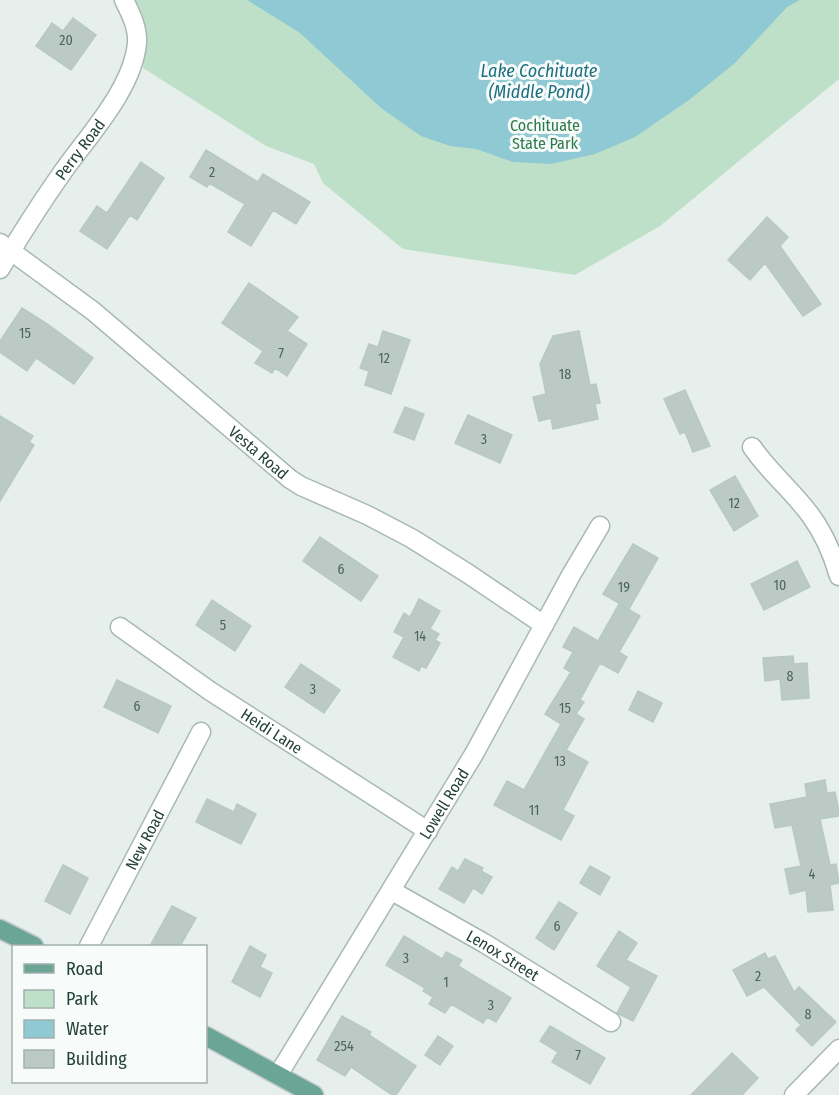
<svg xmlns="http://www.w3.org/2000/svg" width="839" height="1095" viewBox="0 0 839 1095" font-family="'Fira Sans Condensed',sans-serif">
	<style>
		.green { fill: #bfe0c8 }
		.water { fill: #8ec9d4 }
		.building { fill: #bbcac4; stroke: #b8c9c2; stroke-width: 1.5 }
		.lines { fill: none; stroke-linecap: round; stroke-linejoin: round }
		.minor-casing { stroke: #a8b8b2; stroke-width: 21 }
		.primary-casing { stroke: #c2cac8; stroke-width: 21 }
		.minor { stroke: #fff; stroke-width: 18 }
		.primary { stroke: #6aa596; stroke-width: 18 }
		.labels { text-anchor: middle; stroke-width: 6; stroke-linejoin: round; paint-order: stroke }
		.number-label { font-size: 14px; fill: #4a645c }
		.park-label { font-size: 16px; fill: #2d7a4b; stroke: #f7fbf9 }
		.street-label { font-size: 16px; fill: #24423a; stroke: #f7fbf9 }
		.water-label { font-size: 18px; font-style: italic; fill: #1c6f80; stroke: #f7fbf9 }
	</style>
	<rect width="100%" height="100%" fill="#e6efeb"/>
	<path class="green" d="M 135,0 L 839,0 L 839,79 L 660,226 L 575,275 L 403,249 L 323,183 L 314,164 L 266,146 L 143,68 C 147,40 147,25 135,0 Z"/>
	<path class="water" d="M 247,0 L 800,0 L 787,7 L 735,63 L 689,100 L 635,137 L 595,154 L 551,164 L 513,162 L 476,149 L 450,146 L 421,136 L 381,108 L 300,33 Z"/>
	<path class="building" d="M 73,18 L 96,35 L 71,70 L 36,46 L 52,23 L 63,31 Z
		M 206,150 L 258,182 L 263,174 L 310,202 L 296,224 L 273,210 L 251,246 L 228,232 L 245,204 L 209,183 L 207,187 L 190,177 Z
		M 141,162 L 164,178 L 137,220 L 130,215 L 107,249 L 80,231 L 97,206 L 107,213 Z
		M 767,217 L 788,237 L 780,246 L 821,304 L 803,316 L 765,263 L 750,280 L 728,260 Z
		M 249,283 L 298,317 L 287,331 L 307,344 L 287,376 L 275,368 L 272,373 L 255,363 L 263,351 L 222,323 Z
		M 22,308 L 49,325 L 93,358 L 74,384 L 36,358 L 27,371 L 0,352 L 0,341 Z
		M 383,331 L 410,340 L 391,394 L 365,385 L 369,371 L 360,368 L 369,344 L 378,347 Z
		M 579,331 L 590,385 L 596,384 L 600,403 L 595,404 L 598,419 L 553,429 L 551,418 L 539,421 L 533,397 L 546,394 L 540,364 L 553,336 Z
		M 685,390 L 710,446 L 693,452 L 685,432 L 680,434 L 664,399 Z
		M 405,407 L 424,414 L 414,440 L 394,432 Z
		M 468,415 L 512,435 L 500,463 L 455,443 Z
		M 0,416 L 33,436 L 29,442 L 34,445 L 0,501 Z
		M 735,476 L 758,516 L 734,531 L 710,490 Z
		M 320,537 L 378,576 L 361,601 L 303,561 Z
		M 633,544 L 658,558 L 629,609 L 603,594 Z
		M 797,561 L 810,587 L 764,610 L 751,584 Z
		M 419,599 L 440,611 L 430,629 L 439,634 L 435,640 L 440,643 L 426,668 L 421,666 L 419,671 L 393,657 L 404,637 L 394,632 L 404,613 L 410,617 Z
		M 212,600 L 251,626 L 235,651 L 196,625 Z
		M 619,604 L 640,616 L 619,652 L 627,657 L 618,673 L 600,663 L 580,700 L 584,702 L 576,714 L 584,719 L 566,750 L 588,762 L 563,810 L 574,816 L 561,840 L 494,805 L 507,781 L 524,790 L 561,724 L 545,714 L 571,672 L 564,668 L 573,652 L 563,647 L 574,627 L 598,641 Z
		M 793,656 L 794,664 L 807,663 L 809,698 L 782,700 L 780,679 L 765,681 L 763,658 Z
		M 301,664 L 340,690 L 324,713 L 285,687 Z
		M 117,680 L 171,706 L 158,733 L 104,707 Z
		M 638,691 L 662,703 L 653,722 L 629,710 Z
		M 825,780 L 827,793 L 835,792 L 839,811 L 839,816 L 820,819 L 830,865 L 836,864 L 839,883 L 830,885 L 833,910 L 808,912 L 806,890 L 790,894 L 785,869 L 801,866 L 792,825 L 775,828 L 770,804 L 807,797 L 805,784 Z
		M 207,799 L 234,812 L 237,804 L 256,814 L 241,844 L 196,822 Z
		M 465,859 L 483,868 L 481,871 L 492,877 L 482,894 L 473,888 L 464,903 L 439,889 L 452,867 L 458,871 Z
		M 63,865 L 88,878 L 70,914 L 45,901 Z
		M 590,866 L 610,877 L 600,895 L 580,883 Z
		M 559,902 L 577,913 L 554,950 L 536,938 Z
		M 172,906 L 196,918 L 180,946 L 150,946 Z
		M 619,931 L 637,943 L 626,960 L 657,976 L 633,1021 L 617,1013 L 631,987 L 597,966 Z
		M 404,936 L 442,959 L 446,952 L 462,960 L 458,966 L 511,998 L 496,1022 L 487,1017 L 483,1023 L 451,1004 L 445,1013 L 429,1004 L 433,997 L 423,991 L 425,988 L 386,965 Z
		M 250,946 L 266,955 L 260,967 L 272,973 L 260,997 L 232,982 Z
		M 765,953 L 768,959 L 775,956 L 794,992 L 799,987 L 836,1022 L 812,1046 L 796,1030 L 801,1025 L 764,987 L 747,996 L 733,970 Z
		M 342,1016 L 371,1032 L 369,1035 L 416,1066 L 396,1095 L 392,1095 L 351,1067 L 345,1076 L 317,1060 Z
		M 550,1026 L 605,1058 L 590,1084 L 552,1062 L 558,1052 L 540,1041 Z
		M 438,1036 L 453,1046 L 440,1065 L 425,1055 Z
		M 732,1053 L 758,1078 L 742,1095 L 691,1095 Z"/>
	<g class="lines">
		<g class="minor-casing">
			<g id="minor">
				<path id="s1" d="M 0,243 L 93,311 L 290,479 L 301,486 L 367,515 L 411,538 L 467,573 L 544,625"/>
				<path id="s2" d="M 0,269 C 20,236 40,204 62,173 C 87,137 133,89 137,43 C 138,28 131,14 124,0"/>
				<path d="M 752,447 C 769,472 793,491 811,516 C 824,534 833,555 839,576"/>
				<path id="s3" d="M 120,627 L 210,691 L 428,831"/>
				<path id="s4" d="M 392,891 L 484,943 L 611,1022"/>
				<path id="s5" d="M 89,946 L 201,732"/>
				<path id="s6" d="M 278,1075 L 474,754 L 571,575 L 600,526"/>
				<path d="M 794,1095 L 839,1049"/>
			</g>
		</g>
		<g class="primary-casing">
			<path id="primary" d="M 0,929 L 34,946
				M 206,1036 L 314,1095"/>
		</g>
		<use href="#minor" class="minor"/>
		<use href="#primary" class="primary"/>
	</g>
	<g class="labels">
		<g class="number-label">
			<text x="66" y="45">20</text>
			<text x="212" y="177">2</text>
			<text x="25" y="338">15</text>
			<text x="281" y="358">7</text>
			<text x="384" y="363">12</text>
			<text x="565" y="379">18</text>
			<text x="484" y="444">3</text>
			<text x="734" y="508">12</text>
			<text x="341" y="574">6</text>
			<text x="780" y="590">10</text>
			<text x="624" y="592">19</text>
			<text x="223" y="630">5</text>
			<text x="420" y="641">14</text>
			<text x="790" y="681">8</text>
			<text x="313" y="694">3</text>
			<text x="137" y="711">6</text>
			<text x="565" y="713">15</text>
			<text x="560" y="766">13</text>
			<text x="534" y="815">11</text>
			<text x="812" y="879">4</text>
			<text x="557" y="931">6</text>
			<text x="406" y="963">3</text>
			<text x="758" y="981">2</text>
			<text x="446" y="987">1</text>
			<text x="491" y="1010">3</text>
			<text x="808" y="1019">8</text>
			<text x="344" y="1051">254</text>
			<text x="578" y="1060">7</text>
		</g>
		<g class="park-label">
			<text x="545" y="131">Cochituate<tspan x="545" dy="18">State Park</tspan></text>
		</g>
		<g class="street-label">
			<text dy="6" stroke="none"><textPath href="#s2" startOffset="144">Perry Road</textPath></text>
			<text dy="6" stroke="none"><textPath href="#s1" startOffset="333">Vesta Road</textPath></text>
			<text dy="6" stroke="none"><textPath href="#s3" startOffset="184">Heidi Lane</textPath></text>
			<text dy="6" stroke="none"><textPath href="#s6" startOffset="318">Lowell Road</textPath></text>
			<text dy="6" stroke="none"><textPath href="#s5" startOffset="120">New Road</textPath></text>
			<text dy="6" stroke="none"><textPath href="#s4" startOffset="128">Lenox Street</textPath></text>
		</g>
		<g class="water-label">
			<text x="539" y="77">Lake Cochituate<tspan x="539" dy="21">(Middle Pond)</tspan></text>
		</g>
	</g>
	<rect x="12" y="945" width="195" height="138" fill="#f7fbf9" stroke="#a3b1ad" stroke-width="1.5"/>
	<rect x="24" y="964" width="30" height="9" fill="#6aa596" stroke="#a3b1ad" stroke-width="1.5"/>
	<text x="66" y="975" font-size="18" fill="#24423a">Road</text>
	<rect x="24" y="990" width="30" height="18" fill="#bfe0c8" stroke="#a3b1ad" stroke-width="1.5"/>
	<text x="66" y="1005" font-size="18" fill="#24423a">Park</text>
	<rect x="24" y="1020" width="30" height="18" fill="#8ec9d4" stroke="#a3b1ad" stroke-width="1.5"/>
	<text x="66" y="1035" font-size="18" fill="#24423a">Water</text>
	<rect x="24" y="1050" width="30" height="18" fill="#bbcac4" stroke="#a3b1ad" stroke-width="1.5"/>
	<text x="66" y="1065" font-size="18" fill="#24423a">Building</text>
</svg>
